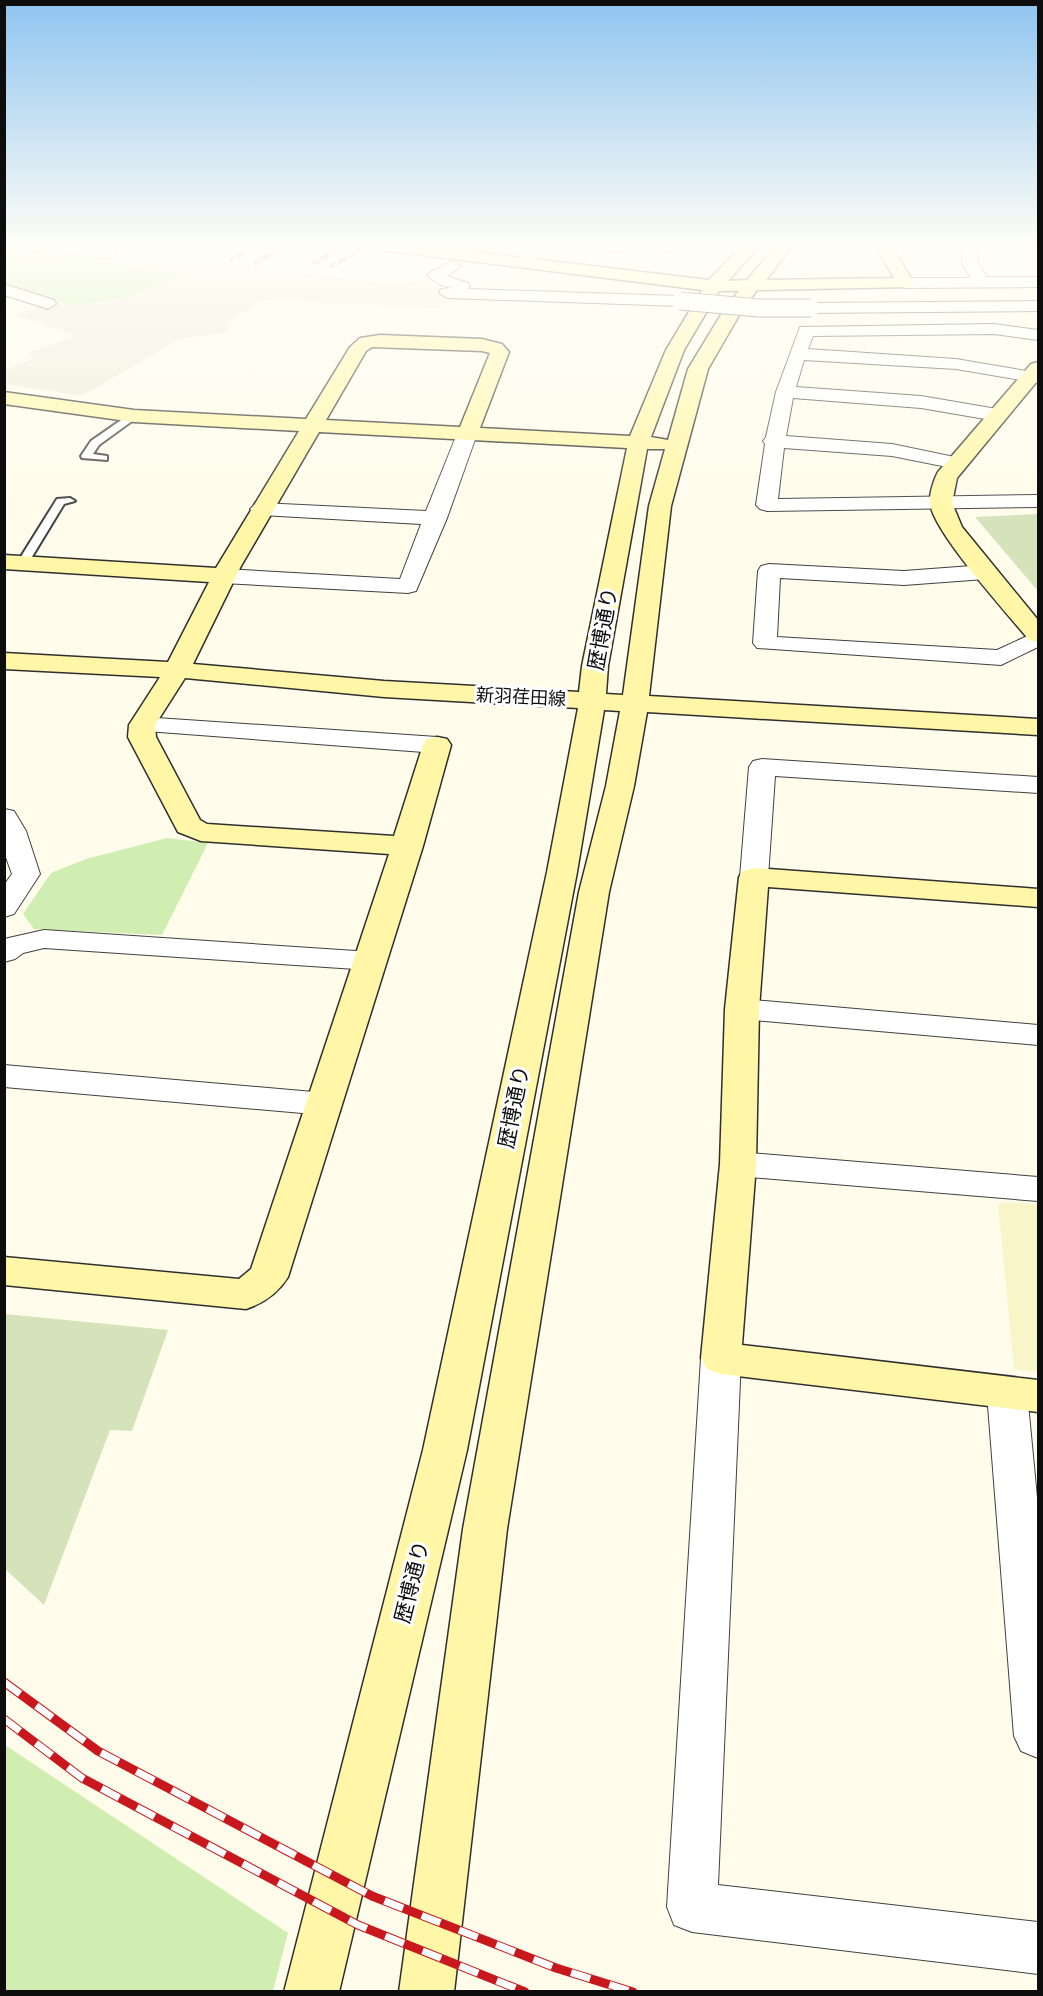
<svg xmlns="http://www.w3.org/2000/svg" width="1043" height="1996" viewBox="0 0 1043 1996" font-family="'Zilla Slab','Noto Sans JP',serif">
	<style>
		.farmland { fill: #f8f5c9 }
		.green { fill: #d0edb2 }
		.cemetery { fill: #d5e3bb }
		.plaza { fill: #f0eada }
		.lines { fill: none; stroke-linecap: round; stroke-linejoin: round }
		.lane-casing { stroke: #404040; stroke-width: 4 }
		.street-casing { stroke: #404040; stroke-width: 2 }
		.secondary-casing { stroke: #2f2f2f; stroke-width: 3 }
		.lane { fill: #fff; fill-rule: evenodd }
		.street { fill: #fff; fill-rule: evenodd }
		.secondary { fill: #fff7a7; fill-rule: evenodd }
		.rail-far1-casing { stroke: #c9181d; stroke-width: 4 }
		.rail-casing { stroke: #c9181d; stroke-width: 9 }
		.rail-far1 { stroke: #fff; stroke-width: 2; stroke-dasharray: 8; stroke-linecap: butt }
		.rail { stroke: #fff; stroke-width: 7; stroke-dasharray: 20; stroke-linecap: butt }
		.street-bridge-casing { stroke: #404040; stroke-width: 19; stroke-linecap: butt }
		.street-bridge { stroke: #fff; stroke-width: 17 }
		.labels { text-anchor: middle; stroke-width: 6; stroke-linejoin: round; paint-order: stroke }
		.far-street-label { font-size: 18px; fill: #0d0d0d; stroke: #fff }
		.street-label { font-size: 21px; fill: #0d0d0d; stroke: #fff }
	</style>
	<rect width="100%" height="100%" fill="#fffcec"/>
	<path class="farmland" d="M 1007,1202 L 1038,1205 L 1038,1372 L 1014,1369 L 998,1204 Z"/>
	<path class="green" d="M 5,248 L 186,274 L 127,298 L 69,306 L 5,283 Z
		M 167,838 L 208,843 L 162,935 L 34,929 L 23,914 L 51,873 L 86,859 Z
		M 5,1745 L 288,1933 L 273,1991 L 5,1991 Z"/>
	<path class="cemetery" d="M 1038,514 L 1038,591 L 975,517 Z
		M 5,1314 L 168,1330 L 132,1431 L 110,1430 L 44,1605 L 5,1569 Z"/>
	<path class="plaza" d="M 164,254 L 392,284 L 428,279 L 447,293 L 447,300 L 441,308 L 263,300 L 230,321 L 227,333 L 181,338 L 82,396 L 5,384 L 5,370 L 35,358 L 28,353 L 77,336 L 14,315 L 48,304 L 69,306 L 114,301 L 139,294 L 185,275 L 140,268 Z"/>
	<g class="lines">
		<g class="lane-casing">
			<path id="lane" d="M 130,414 L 139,416 L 99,445 L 93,454 L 107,456 L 107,460 L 82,458 L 81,456 L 91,441 Z
				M 70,498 L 75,501 L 64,504 L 27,565 L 19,565 L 17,563 L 57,499 Z"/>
		</g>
		<g class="street-casing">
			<path id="street" d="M 16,244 C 32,242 108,243 117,254 L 109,259 L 24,249 Z
				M 539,244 L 557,244 L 528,265 L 516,265 L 514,262 L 516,259 Z
				M 596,244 L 686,244 C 675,257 607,256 596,244 Z
				M 962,244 L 976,244 L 978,263 L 987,277 L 1038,277 L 1038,287 L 905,288 L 897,283 L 905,278 L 971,278 L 962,263 Z
				M 453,261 L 461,266 L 447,276 L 468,283 L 470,286 L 468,289 L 680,296 L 688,301 L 680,306 L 447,298 L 439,293 L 441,289 L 451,288 L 441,285 L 427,276 L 429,273 Z
				M 4,284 L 54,300 L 56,304 L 48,309 L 4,295 Z
				M 1038,301 L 1038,311 L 811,313 L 805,312 L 803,308 L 805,304 L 811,303 Z
				M 994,324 L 1038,330 L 1038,340 L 994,334 L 813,336 L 808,349 L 956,359 L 1038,373 L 1038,383 L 956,369 L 804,360 L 796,387 L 921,396 L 997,409 L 1004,411 L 1007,415 L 1004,419 L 997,421 L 921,408 L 793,398 L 786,436 L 892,444 L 964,459 L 967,463 L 964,467 L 957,469 L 892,456 L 784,448 L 778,499 L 1038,495 L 1038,507 L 767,511 L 760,509 L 756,505 L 765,444 L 763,441 L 766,437 L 776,392 L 800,327 Z
				M 467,428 L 474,430 L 477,434 L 447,518 L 416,591 L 408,593 L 223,583 L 215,581 L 212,576 L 215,571 L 223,569 L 400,579 L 421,524 L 261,515 L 254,513 L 250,509 L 254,505 L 261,503 L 426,511 L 457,434 L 460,430 Z
				M 769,564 L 904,571 L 985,565 L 993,567 L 996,572 L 993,577 L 985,579 L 904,585 L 780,578 L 777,637 L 997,650 L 1038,631 L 1038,647 L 1001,665 L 757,648 L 753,643 L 758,571 L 761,566 Z
				M 142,717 L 437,737 L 446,739 L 450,745 L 446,751 L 437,753 L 133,730 L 129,725 L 133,720 Z
				M 762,759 L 1038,777 L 1038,793 L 775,776 L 768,877 L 764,883 L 754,886 L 744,883 L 740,877 L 749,767 L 753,761 Z
				M 4,809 L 14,811 L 26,831 L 40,874 L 14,914 L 4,917 L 4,885 L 12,874 L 4,852 Z
				M 44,930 L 371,952 L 382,954 L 386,961 L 382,968 L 371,970 L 44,948 L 23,953 L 15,959 L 4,962 L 4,939 Z
				M 742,999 L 1038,1025 L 1038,1045 L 742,1019 L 731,1016 L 726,1009 L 731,1002 Z
				M 4,1065 L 325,1093 L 337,1096 L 342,1104 L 337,1112 L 325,1115 L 4,1087 Z
				M 738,1152 L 1038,1177 L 1038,1201 L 738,1176 L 726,1172 L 720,1164 L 726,1156 Z
				M 721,1343 L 735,1347 L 741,1358 L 718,1885 L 1038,1922 L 1038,1974 L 692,1932 L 674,1925 L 667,1907 L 701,1358 L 707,1347 Z
				M 1007,1377 L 1021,1382 L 1027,1393 L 1038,1508 L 1038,1758 L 1021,1751 L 1014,1736 L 987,1393 L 993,1382 Z"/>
		</g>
		<g class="secondary-casing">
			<path id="secondary" d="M 365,244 L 409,244 L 709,280 L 744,244 L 761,244 L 728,281 L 747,280 L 778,244 L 794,244 L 766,280 L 894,278 L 874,244 L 890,244 L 914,283 L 911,287 L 757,290 L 742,310 L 708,369 L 671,506 L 649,696 L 1038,719 L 1038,735 L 647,712 L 634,786 L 609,892 L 507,1529 L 454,1992 L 399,1992 L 463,1529 L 579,892 L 606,786 L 620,711 L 604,710 L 577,872 L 467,1450 L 339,1992 L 284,1992 L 423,1450 L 547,872 L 578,708 L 384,697 L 185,678 L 155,725 L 156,737 L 200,820 L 207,824 L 394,836 L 423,745 L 427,739 L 437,737 L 447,739 L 451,745 L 423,846 L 288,1277 C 278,1293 264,1303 246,1309 L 4,1285 L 4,1257 L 239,1279 L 251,1269 L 389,854 L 201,841 L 178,832 L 128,737 L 129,725 L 160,677 L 4,669 L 4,653 L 168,662 L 209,582 L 4,569 L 4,555 L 216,568 L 299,431 L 134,422 L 4,404 L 4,392 L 134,410 L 306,419 L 350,347 L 360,338 L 380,335 L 482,339 L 502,344 L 509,352 L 480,428 L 630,436 L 666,350 L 702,290 L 373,249 ZM 719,291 L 739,291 L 725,308 L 688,369 L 668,440 L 651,437 L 684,350 ZM 372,347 L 482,351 L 490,353 L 460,427 L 326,420 L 366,351 ZM 319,432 L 627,448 L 582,666 L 579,692 L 384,681 L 193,664 L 241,566 ZM 647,449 L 665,449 L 649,506 L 623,695 L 606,694 L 608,666 Z
				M 1038,362 L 1038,380 L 957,478 L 952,503 L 962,527 L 1038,620 L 1038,642 L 1029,640 C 1008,614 933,532 930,503 C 929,495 934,479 938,472 L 1031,364 Z
				M 754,868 L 1038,889 L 1038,907 L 768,887 L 759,1009 L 756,1164 L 742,1345 L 1038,1380 L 1038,1412 L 721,1374 L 707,1369 L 701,1358 L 720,1164 L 725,1009 L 739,877 L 743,871 Z"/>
		</g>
		<use href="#lane" class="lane"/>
		<use href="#street" class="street"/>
		<use href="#secondary" class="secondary"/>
		<g class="rail-far1-casing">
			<path id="rail-far1" d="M 231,260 L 258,244
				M 256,263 L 289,244
				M 315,263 L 345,244
				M 332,266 L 369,244"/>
		</g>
		<g class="rail-casing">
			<path id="rail" d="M 4,1682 L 98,1751 L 372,1896 L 556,1968 L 633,1992
				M 4,1719 L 82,1778 L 358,1925 L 525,1992"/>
		</g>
		<use href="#rail-far1" class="rail-far1"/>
		<use href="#rail" class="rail"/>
		<g class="street-bridge-casing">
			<path id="street-bridge" d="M 680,301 L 759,308 L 811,308"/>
		</g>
		<use href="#street-bridge" class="street-bridge"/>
	</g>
	<linearGradient id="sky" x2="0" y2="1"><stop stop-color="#8fc4f0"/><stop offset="0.47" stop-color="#fffef6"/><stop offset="1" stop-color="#fffef6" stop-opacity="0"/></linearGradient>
	<rect width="1043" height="523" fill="url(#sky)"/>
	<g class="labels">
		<g class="far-street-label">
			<text transform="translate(521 697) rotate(3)" y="6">新羽荏田線</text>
		</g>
		<g class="street-label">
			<text transform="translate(603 629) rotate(-80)" y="7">歴博通り</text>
			<text transform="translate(514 1107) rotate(-79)" y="7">歴博通り</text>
			<text transform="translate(412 1582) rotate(-76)" y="7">歴博通り</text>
		</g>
	</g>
	<rect width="1043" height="1996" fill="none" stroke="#0d0d0d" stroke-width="12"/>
</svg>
